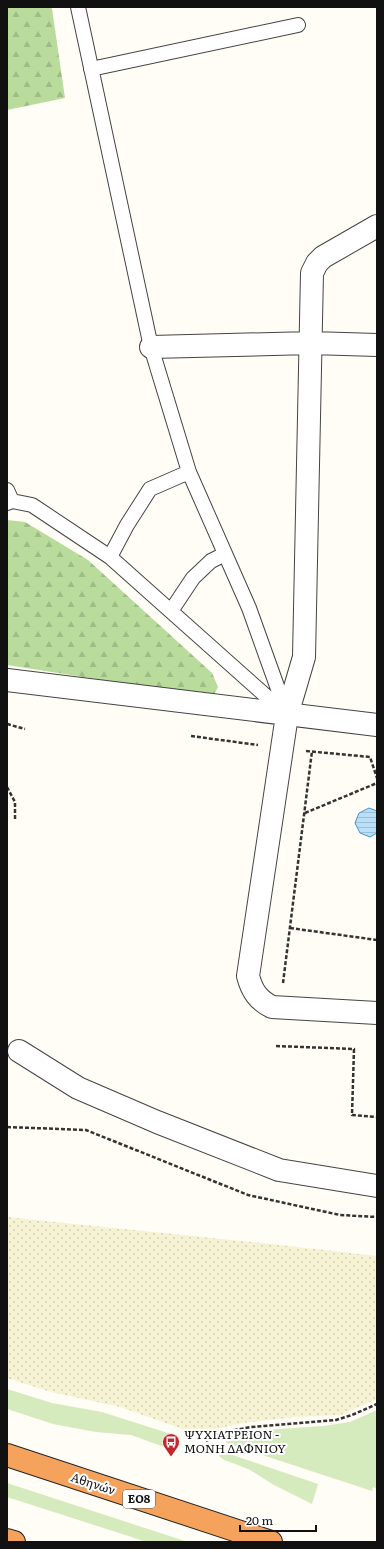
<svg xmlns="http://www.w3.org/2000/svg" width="384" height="1549" viewBox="0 0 384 1549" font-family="Literata,serif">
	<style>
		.farmland { fill: url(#farmland-dots) }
		.grass { fill: #d5ebbd }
		.forest { fill: url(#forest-firs) }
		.water { fill: url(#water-rules); stroke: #3f96cf }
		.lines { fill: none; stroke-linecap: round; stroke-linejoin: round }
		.lane-casing { stroke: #444; stroke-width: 16 }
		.street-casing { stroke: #444; stroke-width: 24 }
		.highway-casing { stroke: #222; stroke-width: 24 }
		.path { stroke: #333; stroke-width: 2.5; stroke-dasharray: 4 2; stroke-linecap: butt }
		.lane { stroke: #fff; stroke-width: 14 }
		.street { stroke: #fff; stroke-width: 22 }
		.highway { stroke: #f5a25d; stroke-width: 22 }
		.labels { text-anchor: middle; stroke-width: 4; stroke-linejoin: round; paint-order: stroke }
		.shield { fill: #fff; stroke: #585858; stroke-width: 1 }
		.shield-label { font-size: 11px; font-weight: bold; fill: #111 }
		.poi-label { font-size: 12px; fill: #111; stroke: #fff; text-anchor: start }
		.street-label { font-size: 12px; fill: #111; stroke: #fff }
	</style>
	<defs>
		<pattern id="farmland-dots" width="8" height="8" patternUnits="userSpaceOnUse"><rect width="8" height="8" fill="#f6f3d4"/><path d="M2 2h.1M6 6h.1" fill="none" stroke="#d2cfb5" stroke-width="1.8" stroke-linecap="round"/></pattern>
		<pattern id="forest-firs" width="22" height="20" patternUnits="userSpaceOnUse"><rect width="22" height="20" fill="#b9dc9c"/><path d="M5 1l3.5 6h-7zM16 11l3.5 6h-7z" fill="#9ebc85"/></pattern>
		<pattern id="water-rules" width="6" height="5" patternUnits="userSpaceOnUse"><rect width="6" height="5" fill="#b9e0f7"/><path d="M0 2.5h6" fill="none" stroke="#9ebfd3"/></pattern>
	</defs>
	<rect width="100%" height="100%" fill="#fffdf5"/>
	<path class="farmland" d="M 7,1217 L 271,1244 L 377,1256 L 377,1399 L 341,1415 L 295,1417 L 242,1423 L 198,1433 L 191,1432 L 120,1407 L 51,1392 L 7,1378 Z"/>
	<path class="grass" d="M 7,1389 L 52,1403 L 102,1412 L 171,1434 L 167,1448 L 131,1435 L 96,1432 L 53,1424 L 7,1409 Z
		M 377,1410 L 377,1489 L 373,1487 L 372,1491 L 229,1444 L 225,1441 L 226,1437 L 264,1430 L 323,1426 L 350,1422 Z
		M 218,1450 L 318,1484 L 312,1504 L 274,1485 L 250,1470 L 238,1465 L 224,1460 L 219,1456 Z
		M 7,1483 L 188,1542 L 147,1542 L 7,1497 Z"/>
	<path class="forest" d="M 7,7 L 50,7 L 52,9 L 65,98 L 7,110 Z
		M 7,520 L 25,522 L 88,560 L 212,673 L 218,687 L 214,695 L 198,695 L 7,665 Z"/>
	<path class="water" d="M 369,808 L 377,811 L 377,833 L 370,837 L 360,833 L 355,823 L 359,813 Z"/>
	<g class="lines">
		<g class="lane-casing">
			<path id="lane" d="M 78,7 L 151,347 L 189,472 L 249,608 L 287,714
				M 91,69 L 298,25
				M 7,490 L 12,501
				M 7,503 L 12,501 L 32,505 L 110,557 L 285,713
				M 110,557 L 127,525 L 150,489 L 189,472
				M 171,611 L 193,578 L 211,561 L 225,554"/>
		</g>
		<g class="street-casing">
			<path id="street" d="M 377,226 L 323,257 L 317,263 L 312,273 L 304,657 L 287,715 L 248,976 C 252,991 258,1000 272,1007 L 377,1013
				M 151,347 L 311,343 L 377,345
				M 7,680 L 377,725
				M 19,1051 L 78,1088 L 157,1122 L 279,1170 L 377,1186"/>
		</g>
		<g class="highway-casing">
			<path id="highway" d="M 7,1455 L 271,1542
				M 7,1540 L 14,1542"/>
		</g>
		<path class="path" d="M 7,724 L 25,729
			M 191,736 L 258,745
			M 306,751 L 370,757 L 377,778
			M 7,787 L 15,802 L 15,821
			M 305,813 L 377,783
			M 290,928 L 377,940
			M 283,983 L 312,751
			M 276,1046 L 354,1049 L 352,1115 L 377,1117
			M 7,1127 L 86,1130 L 248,1195 L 340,1215 L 377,1217
			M 206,1441 L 224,1432 L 251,1427 L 336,1420 L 352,1415 L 377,1404"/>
		<use href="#lane" class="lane"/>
		<use href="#street" class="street"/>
		<use href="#highway" class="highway"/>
	</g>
	<defs>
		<g id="bus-pin" transform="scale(0.9)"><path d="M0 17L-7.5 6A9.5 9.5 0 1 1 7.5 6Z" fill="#c4262e" stroke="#fff"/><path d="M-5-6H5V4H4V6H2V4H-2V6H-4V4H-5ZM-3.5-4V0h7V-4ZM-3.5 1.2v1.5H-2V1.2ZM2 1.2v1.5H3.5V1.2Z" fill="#fff"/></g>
	</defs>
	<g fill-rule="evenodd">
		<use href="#bus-pin" x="171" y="1442"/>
	</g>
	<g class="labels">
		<rect class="shield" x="123" y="1490" width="32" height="18" rx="3"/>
		<g class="shield-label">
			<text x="139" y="1503">ΕΟ8</text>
		</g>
		<g class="poi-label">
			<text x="184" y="1439">ΨΥΧΙΑΤΡΕΙΟΝ -<tspan x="184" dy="14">ΜΟΝΗ ΔΑΦΝΙΟΥ</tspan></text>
		</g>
		<g class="street-label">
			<text transform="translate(93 1484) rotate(18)" y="4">Αθηνών</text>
		</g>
	</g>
	<rect width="384" height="1549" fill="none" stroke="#111111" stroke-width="16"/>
	<path d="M240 1525v6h76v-6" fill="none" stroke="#111111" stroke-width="2"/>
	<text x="246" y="1525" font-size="12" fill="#111111" stroke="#ffffff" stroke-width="3" paint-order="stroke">20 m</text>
</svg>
